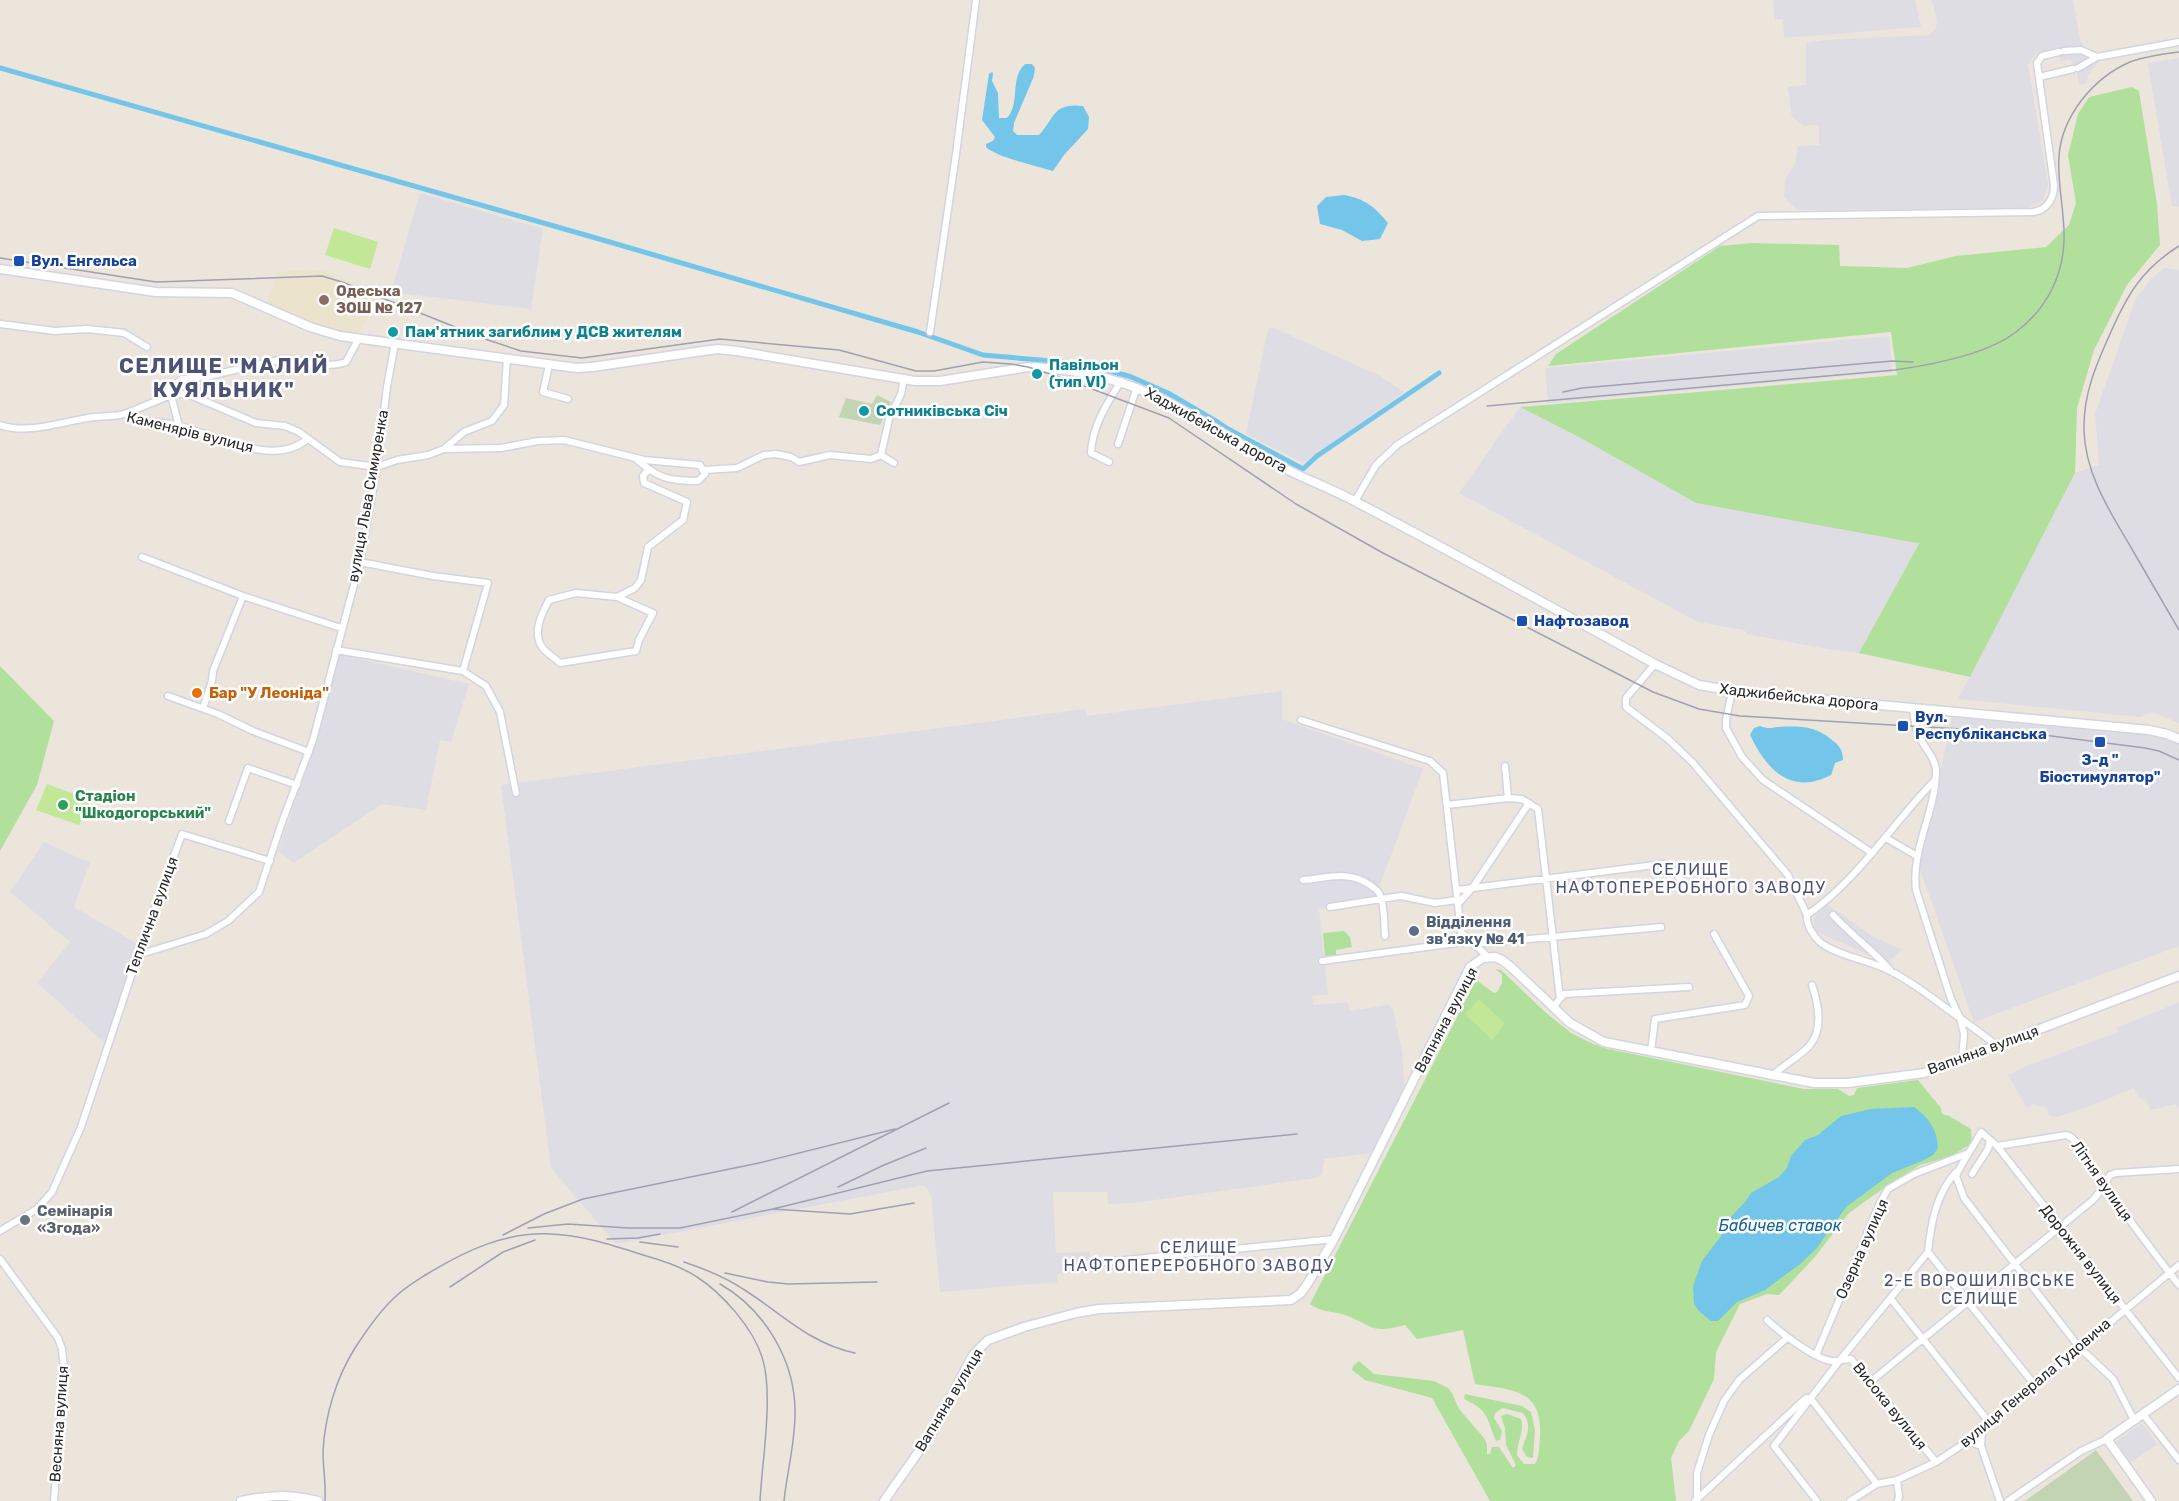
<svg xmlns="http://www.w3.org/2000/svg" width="2179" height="1501" viewBox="0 0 2179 1501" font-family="Rubik,sans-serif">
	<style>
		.industrial { fill: #dfdde4 }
		.education { fill: #ece3cc }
		.green { fill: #b0e09b }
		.cemetery { fill: #c3d4b4 }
		.pitch { fill: #c2e797 }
		.water { fill: #73c5e9 }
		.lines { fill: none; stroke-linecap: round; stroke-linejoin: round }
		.canal { stroke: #73c5e9; stroke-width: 5 }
		.street-casing { stroke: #d2d4e2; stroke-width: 9 }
		.secondary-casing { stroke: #d2d4e2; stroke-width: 11 }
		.street { stroke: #fff; stroke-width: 6 }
		.secondary { stroke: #fff; stroke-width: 8 }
		.tram { stroke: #9fa1b3; stroke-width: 1.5 }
		.rail { stroke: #9fa1b3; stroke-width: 1.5 }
		.transit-dot { fill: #1a4fb4; stroke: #fff; stroke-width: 2 }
		.education-dot { fill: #8d6e63; stroke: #fff; stroke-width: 2 }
		.culture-dot { fill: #0f9aa8; stroke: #fff; stroke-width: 2 }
		.food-dot { fill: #e8710a; stroke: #fff; stroke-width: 2 }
		.leisure-dot { fill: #2e9e5b; stroke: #fff; stroke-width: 2 }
		.service-dot { fill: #5c6f8a; stroke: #fff; stroke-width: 2 }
		.worship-dot { fill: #6b7280; stroke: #fff; stroke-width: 2 }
		.labels { text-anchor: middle; stroke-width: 5; stroke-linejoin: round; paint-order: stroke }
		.transit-label { font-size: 15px; font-weight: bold; fill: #164399; stroke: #fff; text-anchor: start }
		.education-label { font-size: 15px; font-weight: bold; fill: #785e54; stroke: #fff; text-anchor: start }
		.culture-label { font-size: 15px; font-weight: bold; fill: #0d838f; stroke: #fff; text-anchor: start }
		.street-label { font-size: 15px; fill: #2a2a2a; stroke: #fff }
		.food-label { font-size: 15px; font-weight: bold; fill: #c56008; stroke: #fff; text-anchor: start }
		.leisure-label { font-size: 15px; font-weight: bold; fill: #27864d; stroke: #fff; text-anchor: start }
		.service-label { font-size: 15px; font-weight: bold; fill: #4e5e75; stroke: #fff; text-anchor: start }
		.worship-label { font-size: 15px; font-weight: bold; fill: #5b616d; stroke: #fff; text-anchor: start }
		.neighbourhood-label { font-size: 16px; letter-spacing: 1.5px; fill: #4c5278; stroke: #fff }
		.water-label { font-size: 16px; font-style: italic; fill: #136395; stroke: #fff }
		.district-label { font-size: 21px; font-weight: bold; letter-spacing: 1.5px; fill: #4c5278; stroke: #fff }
	</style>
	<rect width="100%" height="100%" fill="#ebe5dc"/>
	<path class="industrial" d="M 1773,0 L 1915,0 L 1921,27 L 1784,38 L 1783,19 L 1775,19 Z
		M 1932,0 L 2073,0 L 2080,41 L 2086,48 L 2095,51 L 2098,63 L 2088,75 L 2087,83 L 2079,85 L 2077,72 L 2074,72 L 2071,59 L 2060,61 L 2058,49 L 2034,55 L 2028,65 L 2048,185 L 2043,200 L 2028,208 L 1802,210 L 1795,208 L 1784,197 L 1785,180 L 1795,164 L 1798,146 L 1819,145 L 1819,125 L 1803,126 L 1792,117 L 1788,87 L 1806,85 L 1806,43 L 1826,40 L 1929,35 L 1936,28 L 1937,21 Z
		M 2179,58 L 2179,207 L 2172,206 L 2148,63 Z
		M 420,193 L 543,229 L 531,309 L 391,292 Z
		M 2164,268 L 2179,270 L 2179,723 L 2152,712 L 2140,717 L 1958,699 L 2075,473 L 2099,465 L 2095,414 L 2136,298 L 2151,279 Z
		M 1272,327 L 1380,376 L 1404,392 L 1304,463 L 1246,434 L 1268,329 Z
		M 1889,336 L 1892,372 L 1548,403 L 1545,368 Z
		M 1520,407 L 1579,437 L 1696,503 L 1921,541 L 1859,653 L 1827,649 L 1747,634 L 1744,630 L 1698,622 L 1459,493 Z
		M 338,654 L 469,684 L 451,742 L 440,740 L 426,810 L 382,804 L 294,863 L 278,851 L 312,753 Z
		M 1282,691 L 1282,719 L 1423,769 L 1375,899 L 1319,909 L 1328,994 L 1312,996 L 1313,1005 L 1347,1002 L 1350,1011 L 1388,1005 L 1393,1009 L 1402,1052 L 1405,1091 L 1371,1153 L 1324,1159 L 1322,1174 L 1315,1178 L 1140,1202 L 1108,1204 L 1107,1192 L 1053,1192 L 1056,1253 L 1090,1252 L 1091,1272 L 1057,1274 L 1057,1282 L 940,1292 L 931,1195 L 924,1185 L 616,1244 L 551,1168 L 501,785 L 1085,709 L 1087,716 Z
		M 1953,714 L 2147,731 L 2179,742 L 2179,946 L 1974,1022 L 1918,864 L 1921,861 Z
		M 44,842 L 90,863 L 74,907 L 138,944 L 108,1046 L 37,983 L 70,942 L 10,892 Z
		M 1827,904 L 1874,937 L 1902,950 L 1887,963 L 1815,931 L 1814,917 Z
		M 2179,1002 L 2179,1109 L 2176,1104 L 2150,1110 L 2147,1101 L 2138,1097 L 2134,1088 L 2098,1103 L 2058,1117 L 2049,1116 L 2047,1108 L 2033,1104 L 2027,1108 L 2008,1075 L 2024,1067 L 2118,1032 L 2117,1028 Z
		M 2142,1423 L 2157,1444 L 2131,1462 L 2116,1442 Z"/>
	<path class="education" d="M 307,270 L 325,271 L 381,295 L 358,334 L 328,329 L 267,304 L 277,272 Z"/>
	<path class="green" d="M 2132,87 L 2139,91 L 2157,204 L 2160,245 L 2127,285 L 2094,350 L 2077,408 L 2075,473 L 1970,677 L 1859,653 L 1920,542 L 1917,543 L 1696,503 L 1579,437 L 1520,407 L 1897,375 L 1891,332 L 1548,366 L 1556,354 L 1720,246 L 1752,243 L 1839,245 L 1840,266 L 1907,268 L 1956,256 L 2046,247 L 2069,225 L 2076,203 L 2068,155 L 2078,114 L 2089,97 Z
		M 0,666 L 54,721 L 37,785 L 0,851 Z
		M 1344,931 L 1350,937 L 1352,947 L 1336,950 L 1336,955 L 1325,956 L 1323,933 Z
		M 1495,969 L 1501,970 L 1545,1012 L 1571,1033 L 1593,1044 L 1608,1049 L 1804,1089 L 1838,1089 L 1849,1096 L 1854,1095 L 1857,1088 L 1918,1080 L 1941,1108 L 1942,1114 L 1949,1116 L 1971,1129 L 1972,1143 L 1952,1156 L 1920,1165 L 1881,1190 L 1849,1213 L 1814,1258 L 1779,1295 L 1767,1294 L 1740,1304 L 1716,1352 L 1714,1379 L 1689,1431 L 1679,1441 L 1671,1458 L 1676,1501 L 1490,1501 L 1432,1398 L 1365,1380 L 1352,1370 L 1353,1366 L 1359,1361 L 1374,1374 L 1434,1381 L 1448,1388 L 1452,1393 L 1459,1409 L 1484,1438 L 1487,1444 L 1487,1454 L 1490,1454 L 1492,1447 L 1499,1447 L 1513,1468 L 1516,1465 L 1506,1445 L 1505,1428 L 1501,1416 L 1507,1414 L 1521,1419 C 1525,1430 1517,1442 1517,1455 L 1524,1464 L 1535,1464 C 1540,1456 1539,1446 1540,1437 C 1543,1389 1512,1390 1475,1384 L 1463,1330 L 1417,1339 L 1405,1325 C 1367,1335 1373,1324 1342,1314 C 1330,1311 1321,1312 1310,1304 L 1476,980 L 1494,993 L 1497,992 L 1502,983 L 1502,974 Z
		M 1465,1394 L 1522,1406 L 1531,1412 L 1535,1430 L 1533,1458 L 1527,1457 L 1522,1449 C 1526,1436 1533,1426 1523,1413 L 1503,1408 L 1495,1413 L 1494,1418 L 1502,1431 L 1500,1440 L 1496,1441 C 1486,1418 1490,1411 1464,1399 Z"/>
	<path class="cemetery" d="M 877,395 L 891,402 L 880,425 L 839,417 L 846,398 L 872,404 Z
		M 2096,1450 L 2133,1501 L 2025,1501 Z"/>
	<path class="pitch" d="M 334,228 L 378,242 L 370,269 L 325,255 Z
		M 47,784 L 91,800 L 79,825 L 36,810 Z
		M 1479,999 L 1505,1024 L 1492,1040 L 1465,1014 Z"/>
	<path class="water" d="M 1025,64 L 1032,64 L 1035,68 L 1034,76 L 1014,123 L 1013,131 L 1017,135 L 1039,135 C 1055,118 1053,102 1083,106 L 1089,117 L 1088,129 L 1064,155 L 1053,171 C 1037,166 996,157 986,147 L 986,144 L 993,141 L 995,137 L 982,120 L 989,74 L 992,72 L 993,73 L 992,81 L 998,93 L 999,118 L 1007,118 C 1021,103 1009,79 1025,64 Z
		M 1344,195 C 1365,199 1374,206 1388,223 L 1380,239 L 1362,241 L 1342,230 L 1320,224 L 1317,206 L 1326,197 Z
		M 1760,726 C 1767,729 1771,728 1778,727 C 1799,726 1816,726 1832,740 C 1839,745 1843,750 1843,760 L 1835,763 L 1831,775 C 1791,796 1766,769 1750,735 L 1754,728 Z
		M 1914,1107 C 1929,1118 1937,1129 1938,1148 L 1933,1155 L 1922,1161 L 1892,1173 L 1846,1207 L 1816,1249 L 1800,1264 L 1765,1290 L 1737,1302 L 1718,1321 L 1711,1321 L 1699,1311 L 1694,1304 L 1693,1286 L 1702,1261 L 1721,1236 L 1730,1218 L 1745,1202 L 1751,1193 L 1779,1177 L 1787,1168 L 1791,1156 L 1805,1140 L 1818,1135 L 1841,1116 L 1871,1109 Z"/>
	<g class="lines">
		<path class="canal" d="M 0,68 L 589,236 L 918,332 L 983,355 L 1074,363 L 1129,376 L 1168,393 L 1219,423 L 1228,429 L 1303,469 L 1317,456 L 1439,373"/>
		<g class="street-casing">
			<path id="street" d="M 2064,51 L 2081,50 L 2097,57
				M 2078,68 L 2097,57 L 2179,42
				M 2039,77 L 2073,69
				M 0,324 L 55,331 L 87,329 L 115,332 L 124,333 L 147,347
				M 930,332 L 956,154 L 976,0
				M 549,365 L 543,392 L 568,399
				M 127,413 L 171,395 L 169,389 L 182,379 L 209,376 L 283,359 C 305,358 326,370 346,362 L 359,338
				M 0,425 C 30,435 63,421 94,417 C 105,416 117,417 127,413 L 133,420 C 148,422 165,422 180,426 C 214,435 276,468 307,439
				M 179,426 L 171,395 L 178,394 L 190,395 L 256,423 L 285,426 L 299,432 L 340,462 L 377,467 L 397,460 L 428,455 L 444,449 L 464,432 L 492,421 L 504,405 L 507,358
				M 1118,444 L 1137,387
				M 444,449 L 501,448 L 538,441 L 564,440 L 644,460 L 700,465 L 705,474 L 698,481 C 668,481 657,478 635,458
				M 881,455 L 894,463
				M 1109,462 L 1091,453 C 1092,427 1107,403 1121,381
				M 703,470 L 737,468 L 764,455 L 776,454 L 791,457 L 799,462 L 830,455 L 871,459 L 881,455 L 889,419 L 901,394 L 904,378
				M 1355,501 L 1376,465 L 1397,445 L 1758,216 L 2033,212 C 2047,210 2054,199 2054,185 L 2037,63 L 2042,56 L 2059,52
				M 142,557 L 243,596 L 341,628
				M 360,562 L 433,576 L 488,583 L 463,671
				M 617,597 L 653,613 L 639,640 L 636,651 L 560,663 C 555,658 546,653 542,647 C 532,632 542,613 549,600 L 576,593 L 617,597 L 635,588 L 641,580 L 648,547 L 683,520 L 687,502 L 644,483 L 643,476 L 648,470
				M 336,650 L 463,671 L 486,686 L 500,712 L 516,793
				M 1655,664 L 1626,698 L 1626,707 L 1668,739 L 1693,763 L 1788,875 L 1807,915 C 1806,925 1813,936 1821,943 C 1841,957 1869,960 1890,971 C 1915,983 1938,1003 1960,1018 L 1964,1034 L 1962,1059
				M 1732,691 L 1726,720 L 1726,728 L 1742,757 L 1763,780 L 1872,853
				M 168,696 L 218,714 L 253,731 L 309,752
				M 203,708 L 212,681 L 213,671 L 243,596
				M 1913,709 C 1914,718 1915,728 1919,736 C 1924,748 1937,759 1936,773 C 1935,813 1911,849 1916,890 L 1951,999 L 1960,1018 L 1998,1046
				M 1301,720 L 1430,761 L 1443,773 L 1461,932 L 1488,957
				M 1505,766 L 1508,798
				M 1447,805 L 1508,798 L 1522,799 L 1538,809 L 1560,999
				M 229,821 L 248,768 L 297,785
				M 1886,838 L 1917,856
				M 1303,880 C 1327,878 1349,870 1370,885 C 1374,888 1378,890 1380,895 C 1385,907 1384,924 1385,936
				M 1457,890 L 1663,864 L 1669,865 L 1685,885
				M 1458,904 L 1473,887 L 1529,803
				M 1330,907 L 1401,896 L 1435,903 L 1457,900
				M 1807,915 C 1858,880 1892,824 1935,780
				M 1833,915 C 1851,935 1873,950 1890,970
				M 1474,944 L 1661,927
				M 138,955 L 206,934 L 228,921 L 259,892 L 281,825 L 313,740 L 360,562 L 377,467 L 387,387 L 395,343
				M 1322,961 L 1471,941
				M 1553,1007 L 1564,994 L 1689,987
				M 1651,1051 L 1655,1019 L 1745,1005 L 1749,996 L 1714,934
				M 1772,1076 C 1783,1065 1801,1056 1810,1045 C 1824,1028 1818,1003 1812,985
				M 1997,1146 L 2066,1135 C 2080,1139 2078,1153 2087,1163 C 2096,1173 2103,1185 2112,1196 C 2134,1226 2156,1256 2179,1285
				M 1972,1174 L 1988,1149 L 1990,1141
				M 0,1231 L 37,1209 L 52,1192 L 81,1127 L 138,955 L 182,834 L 270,861
				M 1928,1252 L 2034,1384
				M 0,1259 L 58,1338 L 62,1349 L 64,1369 L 54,1501
				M 1096,1263 L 1334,1239
				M 1891,1299 L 1989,1422
				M 1767,1320 C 1780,1332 1814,1359 1832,1361 C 1837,1362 1845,1359 1851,1359 L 1936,1462
				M 1816,1355 L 1880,1203 L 1888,1189 L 1914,1174 L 1966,1154
				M 1870,1382 L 2093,1200 L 2102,1189 L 2110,1175 L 2116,1173 L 2179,1169
				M 2143,1414 L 2179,1460
				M 2134,1420 L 2113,1379 L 2079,1347 L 1964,1198 L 1956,1176 C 1963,1160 1973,1148 1981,1132 L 1997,1146 L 2179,1378
				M 1968,1441 L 1981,1446 L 2000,1501
				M 1981,1446 L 1982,1429
				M 1897,1480 L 1899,1496 L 1898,1501
				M 1697,1498 L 1697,1473 L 1709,1435 L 1724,1401 L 1739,1380 L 1787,1338
				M 1695,1501 L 1806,1398 L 1811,1399 L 1877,1484
				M 1817,1501 L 1774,1446 L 1840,1360 L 1928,1252 C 1931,1223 1936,1194 1956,1172
				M 1850,1501 L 1877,1484 L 1897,1480 L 1936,1462 L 1968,1441 L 2179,1265
				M 2008,1501 L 2081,1451 L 2107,1439"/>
		</g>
		<g class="secondary-casing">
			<path id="secondary" d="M 0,269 L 156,292 L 232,293 L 310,327 L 340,336 L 577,368 L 592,367 L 717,349 L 737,351 L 915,381 L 940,381 L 1028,367 C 1041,367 1052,369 1064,370 C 1157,380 1214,434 1294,473 C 1315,483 1336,491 1356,502 C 1457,554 1556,610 1655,664 L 1699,685 L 1740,692 L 2149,730 L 2167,734 L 2179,739
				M 241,1501 C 271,1495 287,1494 318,1501
				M 884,1501 L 931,1434 L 973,1355 L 988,1340 L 1024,1327 L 1076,1313 L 1099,1309 L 1291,1300 L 1301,1293 L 1308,1283 L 1334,1239 L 1470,967 L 1483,958 L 1495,957 L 1502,960 L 1511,967 L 1570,1023 L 1604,1042 L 1814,1083 L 1848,1083 L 1924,1073 L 2179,976
				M 2151,1501 L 2107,1439 L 2179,1389"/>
		</g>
		<use href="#street" class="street"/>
		<use href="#secondary" class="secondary"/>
		<path class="tram" d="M 0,258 L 156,282 L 322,276 L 342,282 L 488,340 L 521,351 L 582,358 L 720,339 L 839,350 L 916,371 L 934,371 L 983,362 L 1011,364 L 1028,367 L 1063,378 L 1169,418 L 1296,504 L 1383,553 L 1653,692 L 1699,709 L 1740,716 L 2028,733 L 2145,748 L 2159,751 L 2179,760"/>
		<path class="rail" d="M 2179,246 C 2142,269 2127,295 2110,334 C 2096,365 2083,395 2084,430 C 2085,475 2111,513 2133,551 C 2148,577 2164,604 2179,630
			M 1563,392 L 1582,388 L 1892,361 L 1913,362
			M 1487,406 L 1895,370 C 1930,365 1988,354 2016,332 C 2047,309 2065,273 2064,234 C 2064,208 2057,182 2059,156 C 2062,116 2093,78 2130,62 C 2146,56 2162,54 2179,52
			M 838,1187 L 884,1165 L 926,1148
			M 773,1209 L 927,1171 L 1297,1134
			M 732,1212 L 949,1103
			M 528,1228 L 568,1224 L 628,1228 L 680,1228 L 773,1209 L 850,1214 L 914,1203
			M 503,1235 L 544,1214 L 583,1199 L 759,1163 L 895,1129
			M 607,1239 L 638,1238 L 660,1234
			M 640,1242 L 678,1247
			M 684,1262 C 705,1269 725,1277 743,1289 C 780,1312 810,1344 855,1353
			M 725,1273 L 768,1282 L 788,1284 L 877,1282
			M 720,1284 C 764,1309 794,1359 795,1409 C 796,1440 787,1471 784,1501
			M 450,1287 L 503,1252 L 535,1240
			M 325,1501 C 326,1484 323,1468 323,1451 C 325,1416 336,1378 355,1348 C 366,1331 379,1312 394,1298 C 404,1288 416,1281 427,1274 C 465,1251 504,1232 550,1234 C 582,1235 612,1245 643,1255 C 661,1260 681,1266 697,1277 C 722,1293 753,1328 762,1357 C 774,1393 762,1461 760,1501"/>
	</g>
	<g class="transit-dot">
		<rect x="13" y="255" width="12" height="12" rx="3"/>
		<rect x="1516" y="615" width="12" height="12" rx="3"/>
		<rect x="1897" y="720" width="12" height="12" rx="3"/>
		<rect x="2094" y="736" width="12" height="12" rx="3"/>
	</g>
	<circle class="education-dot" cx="324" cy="300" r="6"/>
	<g class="culture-dot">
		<circle cx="393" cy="332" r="6"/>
		<circle cx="1037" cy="374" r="6"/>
		<circle cx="864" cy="411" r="6"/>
	</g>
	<circle class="food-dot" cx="197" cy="693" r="6"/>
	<circle class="leisure-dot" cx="63" cy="805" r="6"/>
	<circle class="service-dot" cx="1414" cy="931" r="6"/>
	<circle class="worship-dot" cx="25" cy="1220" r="6"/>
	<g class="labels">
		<g class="transit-label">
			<text x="31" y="266">Вул. Енгельса</text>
			<text x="1534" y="626">Нафтозавод</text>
			<text x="1915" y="722">Вул.<tspan x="1915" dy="17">Республіканська</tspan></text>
			<text x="2100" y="765" text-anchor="middle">З-д "<tspan x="2100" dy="17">Біостимулятор"</tspan></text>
		</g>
		<g class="education-label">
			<text x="336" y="296">Одеська<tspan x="336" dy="17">ЗОШ № 127</tspan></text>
		</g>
		<g class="culture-label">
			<text x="405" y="337">Пам'ятник загиблим у ДСВ жителям</text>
			<text x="1049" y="370">Павільон<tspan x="1049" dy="17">(тип VI)</tspan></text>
			<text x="876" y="416">Сотниківська Січ</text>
		</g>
		<g class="street-label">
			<text transform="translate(1216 430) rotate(29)" y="5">Хаджибейська дорога</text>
			<text transform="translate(190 432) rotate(14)" y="5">Каменярів вулиця</text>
			<text transform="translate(368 496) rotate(-80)" y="5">вулиця Льва Симиренка</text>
			<text transform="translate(1799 697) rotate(6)" y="5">Хаджибейська дорога</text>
			<text transform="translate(152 916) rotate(-70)" y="5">Теплична вулиця</text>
			<text transform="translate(1446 1020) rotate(-62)" y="5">Вапняна вулиця</text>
			<text transform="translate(1983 1050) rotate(-20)" y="5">Вапняна вулиця</text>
			<text transform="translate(2102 1181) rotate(55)" y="5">Літня вулиця</text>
			<text transform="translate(1862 1249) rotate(-66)" y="5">Озерна вулиця</text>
			<text transform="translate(2081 1254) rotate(52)" y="5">Дорожня вулиця</text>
			<text transform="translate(2035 1383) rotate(-40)" y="5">вулиця Генерала Гудовича</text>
			<text transform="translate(949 1400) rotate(-59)" y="5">Вапняна вулиця</text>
			<text transform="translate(1890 1406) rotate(51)" y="5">Висока вулиця</text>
			<text transform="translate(59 1424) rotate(-86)" y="5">Весняна вулиця</text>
		</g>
		<g class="food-label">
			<text x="209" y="698">Бар "У Леоніда"</text>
		</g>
		<g class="leisure-label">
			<text x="75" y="801">Стадіон<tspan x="75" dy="17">"Шкодогорський"</tspan></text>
		</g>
		<g class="service-label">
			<text x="1426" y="927">Відділення<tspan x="1426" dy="17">зв'язку № 41</tspan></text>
		</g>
		<g class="worship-label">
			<text x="37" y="1216">Семінарія<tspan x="37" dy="17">«Згода»</tspan></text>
		</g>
		<g class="neighbourhood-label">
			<text x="1691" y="875">СЕЛИЩЕ<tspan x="1691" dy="18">НАФТОПЕРЕРОБНОГО ЗАВОДУ</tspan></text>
			<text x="1199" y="1253">СЕЛИЩЕ<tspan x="1199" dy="18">НАФТОПЕРЕРОБНОГО ЗАВОДУ</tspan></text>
			<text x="1980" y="1286">2-Е ВОРОШИЛІВСЬКЕ<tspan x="1980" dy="18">СЕЛИЩЕ</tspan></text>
		</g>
		<g class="water-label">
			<text x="1780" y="1231">Бабичев ставок</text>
		</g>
		<g class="district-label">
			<text x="224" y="373">СЕЛИЩЕ "МАЛИЙ<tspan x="224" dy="24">КУЯЛЬНИК"</tspan></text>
		</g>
	</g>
</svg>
